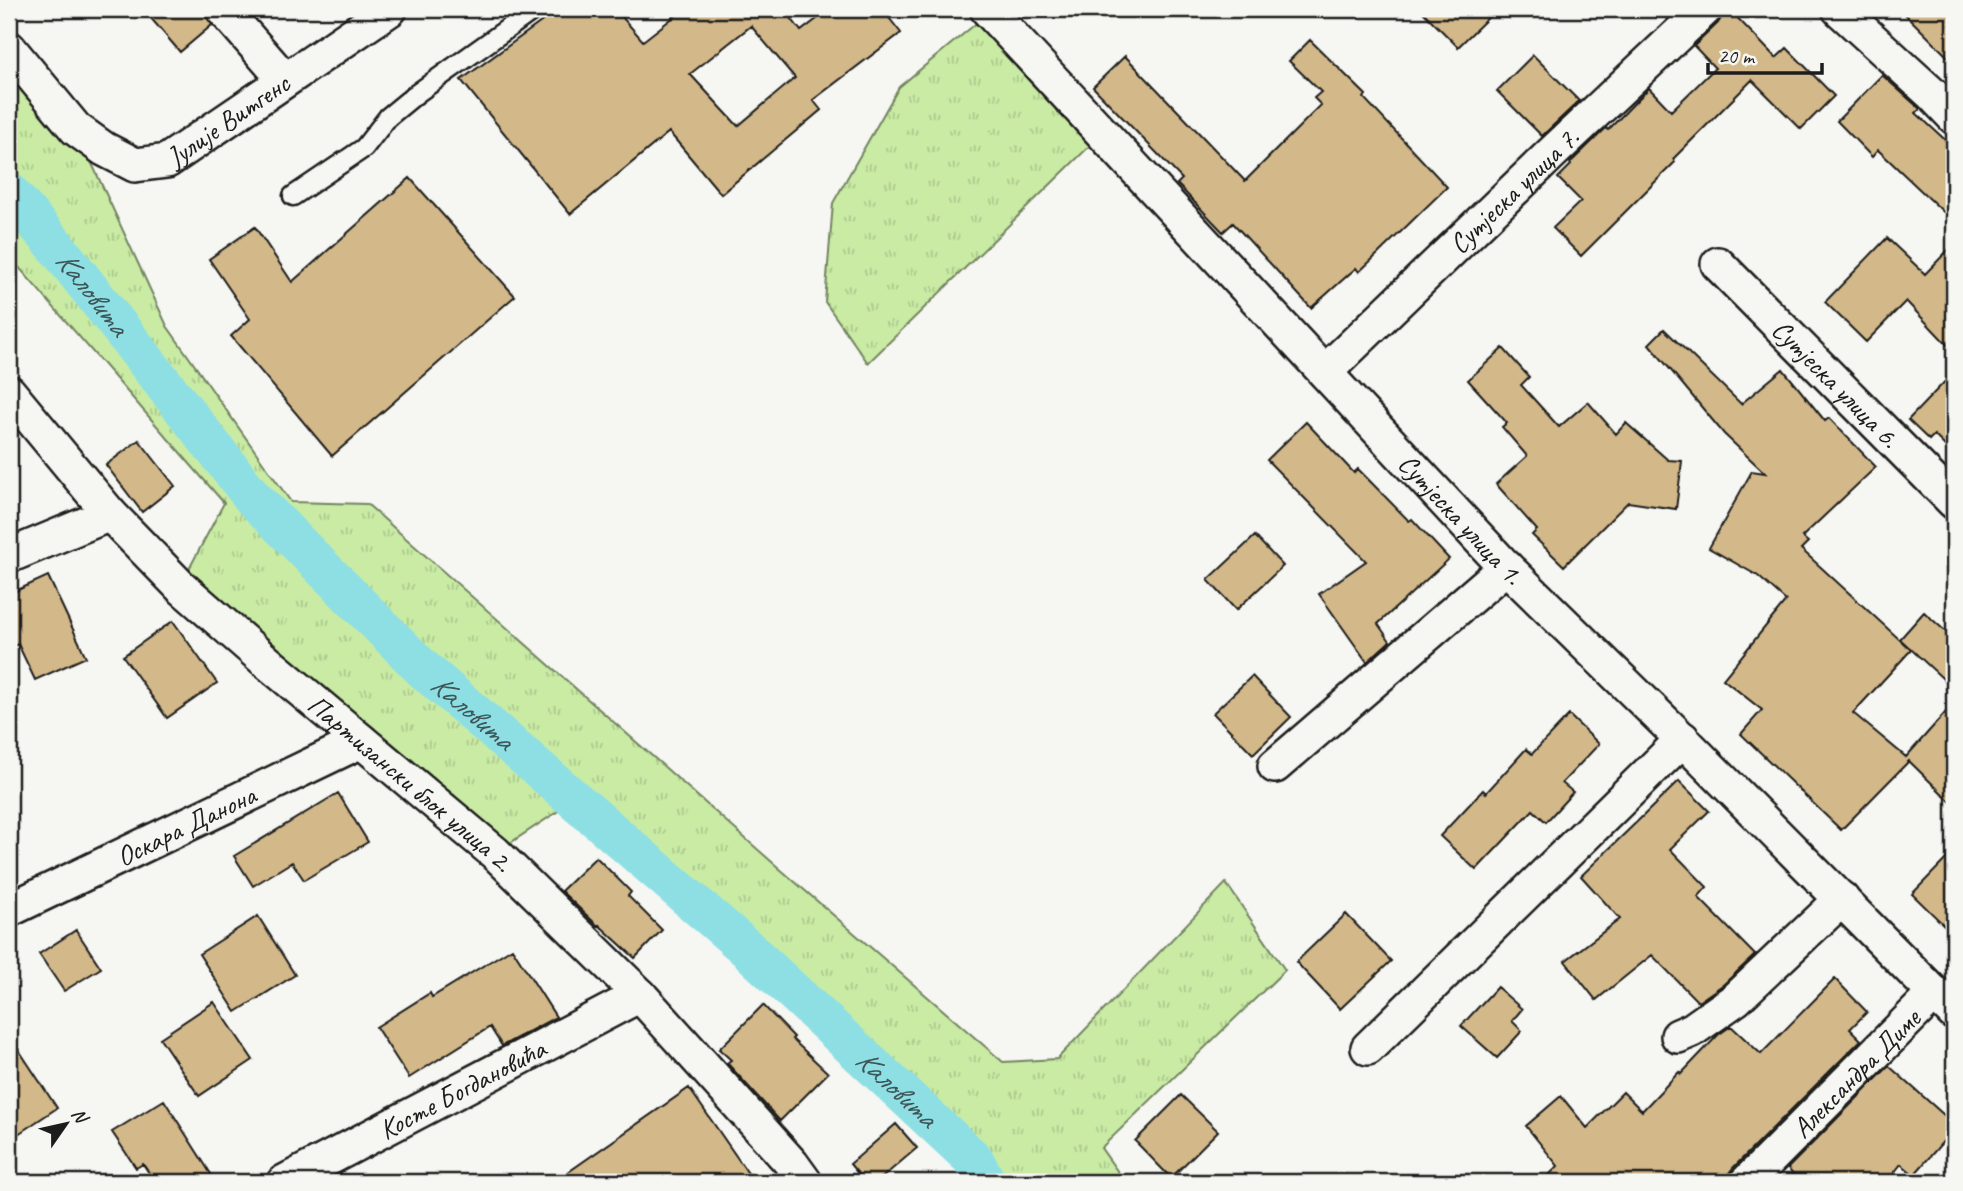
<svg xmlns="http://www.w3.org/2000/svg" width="1963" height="1191" viewBox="0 0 1963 1191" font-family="Caveat,sans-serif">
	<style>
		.grass { fill: url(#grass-tufts); stroke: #728460; stroke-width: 2 }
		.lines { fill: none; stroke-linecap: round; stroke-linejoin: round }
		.canal { stroke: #8ddfe4; stroke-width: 40 }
		.building { fill: #d3b889; stroke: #1c1c1c; stroke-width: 2; fill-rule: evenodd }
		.service-casing { stroke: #1c1c1c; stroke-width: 23 }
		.minor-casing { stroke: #1c1c1c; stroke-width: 38 }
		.service { stroke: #f6f6f2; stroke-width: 18 }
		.minor { stroke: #f6f6f2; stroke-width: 33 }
		.labels { text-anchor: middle; stroke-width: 6; stroke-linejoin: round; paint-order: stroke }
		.street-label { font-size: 28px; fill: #1c1c1c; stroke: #f6f6f2 }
		.water-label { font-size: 30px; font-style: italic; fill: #3e5658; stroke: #f6f6f2 }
	</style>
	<defs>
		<pattern id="grass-tufts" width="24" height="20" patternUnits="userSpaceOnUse" patternTransform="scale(1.75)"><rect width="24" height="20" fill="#c9eba4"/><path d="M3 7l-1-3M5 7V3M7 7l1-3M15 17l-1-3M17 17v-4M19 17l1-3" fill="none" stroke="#acc98d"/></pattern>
	</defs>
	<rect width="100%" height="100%" fill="#f6f6f2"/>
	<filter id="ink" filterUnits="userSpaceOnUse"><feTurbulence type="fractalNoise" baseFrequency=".0143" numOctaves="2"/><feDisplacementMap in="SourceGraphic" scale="14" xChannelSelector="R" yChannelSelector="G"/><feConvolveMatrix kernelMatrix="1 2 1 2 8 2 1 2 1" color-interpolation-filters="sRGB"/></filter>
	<g filter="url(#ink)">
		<path class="grass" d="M 990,12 L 1103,133 L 868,363 L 825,302 L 833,203 L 899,87 Z
			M 9,50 L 76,129 L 167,326 L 291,502 L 367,504 L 772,862 L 1003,1062 L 1057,1059 L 1226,883 L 1285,970 L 1101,1148 L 1125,1182 L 986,1182 L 974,1160 L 710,917 L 575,800 L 495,853 L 180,586 L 224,503 L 9,256 Z"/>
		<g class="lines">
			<path class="canal" id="s1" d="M 9,192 L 55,245 L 253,498 L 423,669 L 744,946 L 974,1160 L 986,1182"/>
		</g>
		<path class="building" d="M 143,9 L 204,9 L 204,13 L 212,25 L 180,52 Z
			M 559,9 L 615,9 L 643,41 L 684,9 L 784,9 L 801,31 L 830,9 L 882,9 L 901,33 L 813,100 L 821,110 L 721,194 L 669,132 L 570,214 L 461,80 ZM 751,26 L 795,78 L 738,126 L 690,74 Z
			M 1420,9 L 1497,9 L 1458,47 Z
			M 1724,9 L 1729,9 L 1776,58 L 1787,48 L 1834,96 L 1801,129 L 1752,80 L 1673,159 L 1675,162 L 1581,256 L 1553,228 L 1581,201 L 1558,178 L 1571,165 L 1570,163 L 1606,128 L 1608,130 L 1649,88 L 1671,111 L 1715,68 L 1694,46 L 1718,23 L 1723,15 Z
			M 1900,9 L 1954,9 L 1954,63 Z
			M 1310,40 L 1366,95 L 1364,98 L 1447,187 L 1379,253 L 1359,272 L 1356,268 L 1311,308 L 1233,223 L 1223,232 L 1177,184 L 1182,179 L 1093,87 L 1125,56 L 1245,181 L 1321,105 L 1314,98 L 1321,92 L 1289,61 Z
			M 1533,55 L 1579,101 L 1542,136 L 1497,91 Z
			M 1882,75 L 1919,108 L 1920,109 L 1916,113 L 1954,148 L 1954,222 L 1878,150 L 1872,157 L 1837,121 Z
			M 410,178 L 515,296 L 332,456 L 231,336 L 250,319 L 209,259 L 255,227 L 292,282 Z
			M 1887,238 L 1925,274 L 1954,244 L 1954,352 L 1906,301 L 1866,342 L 1825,302 Z
			M 1664,329 L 1741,404 L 1783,369 L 1825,421 L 1829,418 L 1876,467 L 1802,537 L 1808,542 L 1801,549 L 1911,650 L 1853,713 L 1906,757 L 1954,703 L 1954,805 L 1909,761 L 1841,830 L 1741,734 L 1762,710 L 1723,679 L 1786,601 L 1758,576 L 1709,548 L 1752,471 L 1765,473 L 1724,434 L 1649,344 Z
			M 1503,348 L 1529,377 L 1521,385 L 1559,427 L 1588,402 L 1616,434 L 1626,423 L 1668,460 L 1682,461 L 1676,509 L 1628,502 L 1564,566 L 1532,535 L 1537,530 L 1496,484 L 1527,456 L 1502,427 L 1507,423 L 1468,380 Z
			M 1954,372 L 1954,455 L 1934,435 L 1929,440 L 1908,420 Z
			M 1306,422 L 1354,473 L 1358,469 L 1409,521 L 1412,519 L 1449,559 L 1378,624 L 1390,641 L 1367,662 L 1319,594 L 1366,561 L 1267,460 Z
			M 139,440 L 175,486 L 142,512 L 106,465 Z
			M 1255,536 L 1283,566 L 1236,610 L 1208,580 Z
			M 48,576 L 86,657 L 35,680 L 18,644 L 9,648 L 9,594 Z
			M 1924,612 L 1954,639 L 1954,689 L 1900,639 Z
			M 173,621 L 217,683 L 167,718 L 123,656 Z
			M 1252,676 L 1291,717 L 1253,754 L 1213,713 Z
			M 1569,715 L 1599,744 L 1562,783 L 1573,792 L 1546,822 L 1533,810 L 1476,870 L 1440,836 L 1483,790 L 1486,793 L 1526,749 L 1532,754 Z
			M 1679,781 L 1709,811 L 1670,849 L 1707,887 L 1698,897 L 1755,955 L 1724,984 L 1698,1002 L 1652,955 L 1596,1000 L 1565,961 L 1620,919 L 1581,876 Z
			M 338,793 L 368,842 L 304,880 L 292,862 L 253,886 L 234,856 Z
			M 1954,851 L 1954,935 L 1912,894 Z
			M 596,857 L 631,892 L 628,896 L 662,930 L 635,958 L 599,925 L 598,926 L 561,891 Z
			M 1346,914 L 1391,961 L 1340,1009 L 1296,962 Z
			M 258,916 L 295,975 L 236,1012 L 199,954 Z
			M 76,930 L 101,968 L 64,991 L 39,954 Z
			M 512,948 L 556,1017 L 502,1046 L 490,1027 L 409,1078 L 376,1027 L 430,993 L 432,997 Z
			M 1835,979 L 1867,1012 L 1850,1029 L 1861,1040 L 1733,1168 L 1722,1182 L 1542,1182 L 1558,1166 L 1526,1126 L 1561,1096 L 1587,1128 L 1623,1092 L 1642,1111 L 1679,1072 L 1681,1074 L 1718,1035 L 1731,1026 L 1761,1054 Z
			M 1497,987 L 1522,1009 L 1512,1021 L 1522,1031 L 1497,1058 L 1461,1026 Z
			M 214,1002 L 253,1060 L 199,1096 L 160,1038 Z
			M 763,1005 L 794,1037 L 792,1039 L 828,1073 L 780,1121 L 727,1063 L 731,1060 L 719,1049 Z
			M 9,1035 L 57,1108 L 9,1140 Z
			M 1889,1066 L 1954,1124 L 1954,1129 L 1914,1175 L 1901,1164 L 1887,1182 L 1798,1182 L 1788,1168 Z
			M 689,1088 L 754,1182 L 554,1182 Z
			M 1181,1095 L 1218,1131 L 1171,1178 L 1135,1141 Z
			M 164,1100 L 216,1182 L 155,1182 L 143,1164 L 136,1168 L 112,1132 Z
			M 896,1124 L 917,1148 L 877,1182 L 865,1182 L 850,1164 Z"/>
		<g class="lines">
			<g class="service-casing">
				<path id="service" d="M 293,196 L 364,148 L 388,117 L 416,94 L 535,9"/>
			</g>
			<g class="minor-casing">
				<g id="minor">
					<path d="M 223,9 L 285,80"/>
					<path id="s2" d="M 987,9 L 1501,562 L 1679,736 L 1954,1013"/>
					<path d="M 1839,9 L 1932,94 L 1954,117"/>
					<path id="s3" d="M 9,48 L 76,129 L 104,149 L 135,165 L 167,161 L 390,9"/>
					<path id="s4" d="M 1718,264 L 1954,502"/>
					<path id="s5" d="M 1325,372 L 1551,154 L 1705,9"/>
					<path id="s6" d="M 9,392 L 110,514 L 180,586 L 267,662 L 495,853 L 640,995 L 792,1164 L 805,1182"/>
					<path d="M 9,556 L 110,514"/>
					<path d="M 1275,766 L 1506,567"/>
					<path id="s7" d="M 9,910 L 361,741"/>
					<path d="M 1678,1036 L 1692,1030 L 1736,999 L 1842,899"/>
					<path d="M 1368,1048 L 1683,739"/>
					<path id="s8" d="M 284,1182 L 640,995"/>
					<path id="s9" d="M 1747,1182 L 1935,993"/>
				</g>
			</g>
			<use href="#service" class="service"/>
			<use href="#minor" class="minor"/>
		</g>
	</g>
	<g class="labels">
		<g class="street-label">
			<text dy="10" stroke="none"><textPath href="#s3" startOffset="280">Јулије Витгенс</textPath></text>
			<text dy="10" stroke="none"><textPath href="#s5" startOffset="262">Сутјеска улица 7.</textPath></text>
			<text dy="10" stroke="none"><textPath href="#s4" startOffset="168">Сутјеска улица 6.</textPath></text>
			<text dy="10" stroke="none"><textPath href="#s2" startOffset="696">Сутјеска улица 1.</textPath></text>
			<text dy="10" stroke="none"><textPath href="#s6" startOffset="562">Партизански блок улица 2.</textPath></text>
			<text dy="10" stroke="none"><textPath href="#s7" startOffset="196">Оскара Данона</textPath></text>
			<text dy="10" stroke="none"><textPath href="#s9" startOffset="154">Александра Диме</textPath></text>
			<text dy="10" stroke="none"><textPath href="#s8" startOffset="201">Косте Богдановића</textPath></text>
		</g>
		<g class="water-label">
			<text dy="10" stroke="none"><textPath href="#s1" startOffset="131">Каловита</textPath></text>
			<text dy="10" stroke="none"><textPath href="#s1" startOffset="698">Каловита</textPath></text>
			<text dy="10" stroke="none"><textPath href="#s1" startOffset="1265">Каловита</textPath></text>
		</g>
	</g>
	<rect width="1963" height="1191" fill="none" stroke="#f6f6f2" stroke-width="35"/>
	<rect x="18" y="18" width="1928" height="1156" fill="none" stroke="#1c1c1c" stroke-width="2.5" filter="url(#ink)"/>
	<g transform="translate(66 1124) rotate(56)" stroke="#f6f6f2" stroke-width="5" paint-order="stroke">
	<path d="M0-5L12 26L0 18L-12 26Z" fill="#1c1c1c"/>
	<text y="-10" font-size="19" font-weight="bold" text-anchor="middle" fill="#1c1c1c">N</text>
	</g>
	<path d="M1708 63v10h114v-10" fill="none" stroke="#1c1c1c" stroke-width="3.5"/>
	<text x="1718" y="63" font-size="21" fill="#1c1c1c" stroke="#f6f6f2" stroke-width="5" paint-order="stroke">20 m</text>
</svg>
